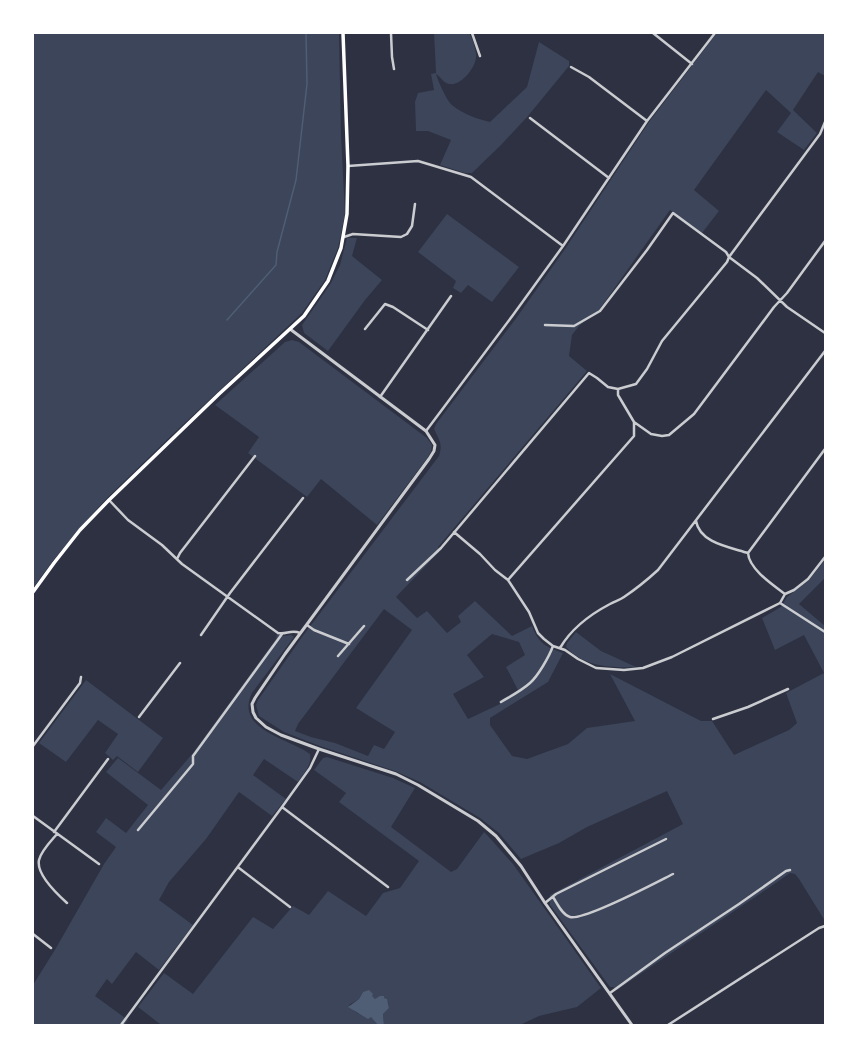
<svg xmlns="http://www.w3.org/2000/svg" width="858" height="1058" viewBox="0 0 858 1058" font-family="Montserrat,sans-serif">
	<style>
		.green { fill: #3c4559; fill-rule: evenodd }
		.water { fill: #4f5d75 }
		.lines { fill: none; stroke-linecap: round; stroke-linejoin: round }
		.stream { stroke: #4f5d75; stroke-width: 1.5 }
		.minor { stroke: #caccd0; stroke-width: 2.5 }
		.tertiary { stroke: #caccd0; stroke-width: 3 }
		.secondary { stroke: #fff; stroke-width: 3.5 }
	</style>
	<rect width="100%" height="100%" fill="#2d3142"/>
	<path class="green" d="M 33,33 L 339,33 L 341,134 L 345,214 L 338,248 L 325,280 L 302,313 L 173,434 L 106,499 L 78,530 L 52,562 L 33,588 Z
		M 434,33 L 469,33 C 472,37 477,52 476,57 C 476,67 461,86 450,84 C 444,84 441,77 436,74 C 438,81 447,101 452,105 C 463,114 477,119 490,122 L 527,87 L 539,42 L 569,61 L 569,66 L 528,116 L 501,145 L 472,173 L 465,173 L 440,165 L 451,140 L 428,131 L 416,131 L 415,102 L 418,93 L 434,90 L 431,74 L 436,73 Z
		M 717,33 L 825,33 L 825,76 L 818,72 L 793,110 L 817,133 L 804,150 L 777,132 L 791,113 L 766,90 L 694,190 L 719,211 L 702,233 L 670,210 L 599,310 L 579,326 L 572,335 L 569,356 L 587,371 L 438,547 L 439,552 L 396,597 L 417,618 L 427,611 L 447,633 L 461,622 L 458,616 L 475,601 L 512,636 L 532,626 C 539,644 546,647 563,653 L 548,682 L 490,718 L 490,725 L 512,756 L 527,759 L 568,744 L 587,728 L 635,721 L 610,674 L 701,721 L 712,721 L 734,755 L 789,730 L 797,723 L 786,693 L 824,673 L 804,635 L 775,650 L 762,618 L 781,607 L 787,597 L 809,580 L 825,560 L 825,578 L 799,604 L 825,626 L 825,921 L 799,879 L 795,874 L 790,873 C 733,913 674,950 617,990 L 613,987 L 610,987 L 550,905 L 550,895 L 683,824 L 667,791 L 587,827 L 559,843 L 521,859 L 499,833 L 480,818 L 420,782 L 395,771 L 320,746 L 284,732 L 259,716 L 256,705 L 258,700 L 302,637 L 439,456 C 443,443 439,440 434,429 L 436,424 L 517,317 L 565,249 L 649,122 ZM 384,609 L 412,630 L 356,708 L 395,732 L 384,749 L 374,745 L 368,756 L 335,743 L 311,737 L 295,731 L 298,724 ZM 492,634 L 519,642 L 525,655 L 506,667 L 518,690 L 499,701 L 500,704 L 468,719 L 453,694 L 484,677 L 467,655 Z
		M 447,214 L 519,267 L 492,302 L 468,285 L 461,293 L 453,288 L 456,281 L 418,252 Z
		M 347,238 L 357,238 L 352,256 L 382,280 L 365,300 L 328,351 L 304,333 L 302,325 L 331,283 L 340,265 Z
		M 292,340 L 299,342 L 427,438 L 432,445 L 431,451 L 428,457 L 377,525 L 321,479 L 307,497 L 248,453 L 259,437 L 215,405 L 285,342 Z
		M 576,632 L 601,651 L 636,667 C 611,668 584,667 566,647 L 567,643 Z
		M 277,634 L 283,636 L 291,635 L 294,637 L 252,693 C 234,730 291,739 310,754 C 312,765 304,773 298,782 L 264,759 L 253,775 L 286,799 L 272,816 L 239,792 L 206,839 L 169,882 L 159,900 L 193,925 L 159,970 L 136,952 L 112,984 L 107,979 L 95,996 L 128,1020 L 124,1025 L 33,1025 L 33,985 L 56,948 L 104,864 L 116,847 L 96,832 L 106,818 L 126,833 L 148,805 L 106,772 L 118,758 L 161,790 L 193,753 L 276,639 Z
		M 86,680 L 163,738 L 138,772 L 117,756 L 113,760 L 105,753 L 118,734 L 98,720 L 66,762 L 39,743 Z
		M 327,757 L 393,778 L 415,788 L 391,827 L 451,872 L 457,869 L 484,832 L 488,836 L 513,864 L 601,988 L 577,1007 L 539,1016 L 520,1025 L 384,1025 L 383,1014 L 389,1008 L 388,1002 L 375,999 L 363,992 L 359,999 L 349,1005 C 359,1018 361,1012 371,1017 C 375,1019 376,1022 378,1025 L 159,1025 L 160,1024 L 138,1007 L 164,973 L 193,994 L 253,917 L 273,929 L 293,906 L 309,915 L 328,891 L 366,916 L 383,893 L 400,888 L 419,861 L 339,802 L 346,793 L 314,770 L 323,758 Z"/>
	<path class="water" d="M 369,990 L 373,994 L 372,996 L 375,999 L 380,996 L 384,996 L 384,998 L 387,999 L 389,1008 L 383,1014 L 384,1025 L 378,1025 L 371,1017 L 368,1019 L 348,1007 L 359,999 L 363,992 Z"/>
	<g class="lines">
		<path class="stream" d="M 227,320 L 276,265 L 277,252 L 296,180 L 307,84 L 306,33"/>
		<path class="minor" d="M 391,33 L 392,57 L 394,69
			M 472,33 L 480,56
			M 653,33 L 692,64
			M 571,67 L 589,77 L 647,121
			M 530,118 L 609,178
			M 348,166 L 418,161 L 471,177 L 563,246
			M 344,237 L 353,234 L 401,237 L 407,234 L 412,226 L 415,204
			M 545,325 L 574,326 L 600,311 L 647,250 L 673,213 L 726,252 L 729,257 L 757,278 L 787,307 L 825,333
			M 365,329 L 385,304 L 393,307 L 428,330
			M 618,389 L 618,395 L 634,422
			M 380,397 L 451,296
			M 426,431 L 513,315 L 563,246 L 647,121 L 715,33
			M 109,500 L 128,520 L 162,545 L 182,564 L 278,633 C 286,635 291,629 300,633
			M 696,521 C 700,543 729,547 748,553 C 749,569 773,585 785,594
			M 454,532 L 480,554 L 495,570 L 508,580 L 529,612 L 538,633 L 544,639 L 553,646 L 565,650 L 578,659 L 596,668 L 624,670 L 643,668 L 672,657 L 780,603 L 785,594 L 794,590 L 808,579 L 825,557
			M 748,553 L 825,449
			M 177,559 L 180,553 L 255,456
			M 407,580 L 441,548 L 589,373 L 597,378 L 608,387 L 618,389 L 636,384 L 647,369 L 662,341 L 727,262 L 729,257 L 820,134 L 825,122
			M 508,580 L 634,436 L 634,422 L 651,434 L 662,436 L 669,435 L 694,414 L 774,307 L 787,293 L 825,241
			M 780,603 L 825,632
			M 307,625 L 314,630 L 349,644
			M 201,635 L 230,593 L 303,498
			M 560,648 C 571,629 591,614 610,604 C 615,601 620,600 624,597 C 636,589 647,580 658,570 L 825,351
			M 338,656 L 364,626
			M 501,702 C 511,696 521,691 530,683 C 538,676 549,657 553,646
			M 139,717 L 180,663
			M 713,719 L 748,707 L 788,689
			M 33,746 L 80,683 L 81,677
			M 282,807 L 388,887
			M 33,816 L 99,864
			M 138,830 L 193,764 L 193,756 L 282,634
			M 54,832 L 108,759
			M 57,834 C 51,841 41,851 39,860 C 36,874 57,894 67,903
			M 239,868 L 290,907
			M 553,897 C 557,903 562,915 570,917 C 584,921 657,882 673,874
			M 545,903 L 556,894 L 666,839
			M 33,934 L 51,948
			M 610,993 L 665,953 L 739,904 L 786,871 L 790,870
			M 121,1025 L 282,807 L 310,768 L 319,749
			M 668,1025 L 819,928 L 825,926"/>
		<path class="tertiary" d="M 290,329 L 426,431 L 435,445 L 434,451 L 429,459 L 285,654 L 255,698 L 252,704 L 253,712 L 256,718 L 266,727 L 281,735 L 319,749 L 396,774 L 418,785 L 478,821 L 496,836 L 521,866 L 545,903 L 632,1025"/>
		<path class="secondary" d="M 33,592 L 54,563 L 80,530 L 109,500 L 219,394 L 304,316 L 328,281 L 341,248 L 347,214 L 348,166 L 343,33"/>
	</g>
	<rect width="858" height="1058" fill="none" stroke="#ffffff" stroke-width="68"/>
</svg>
